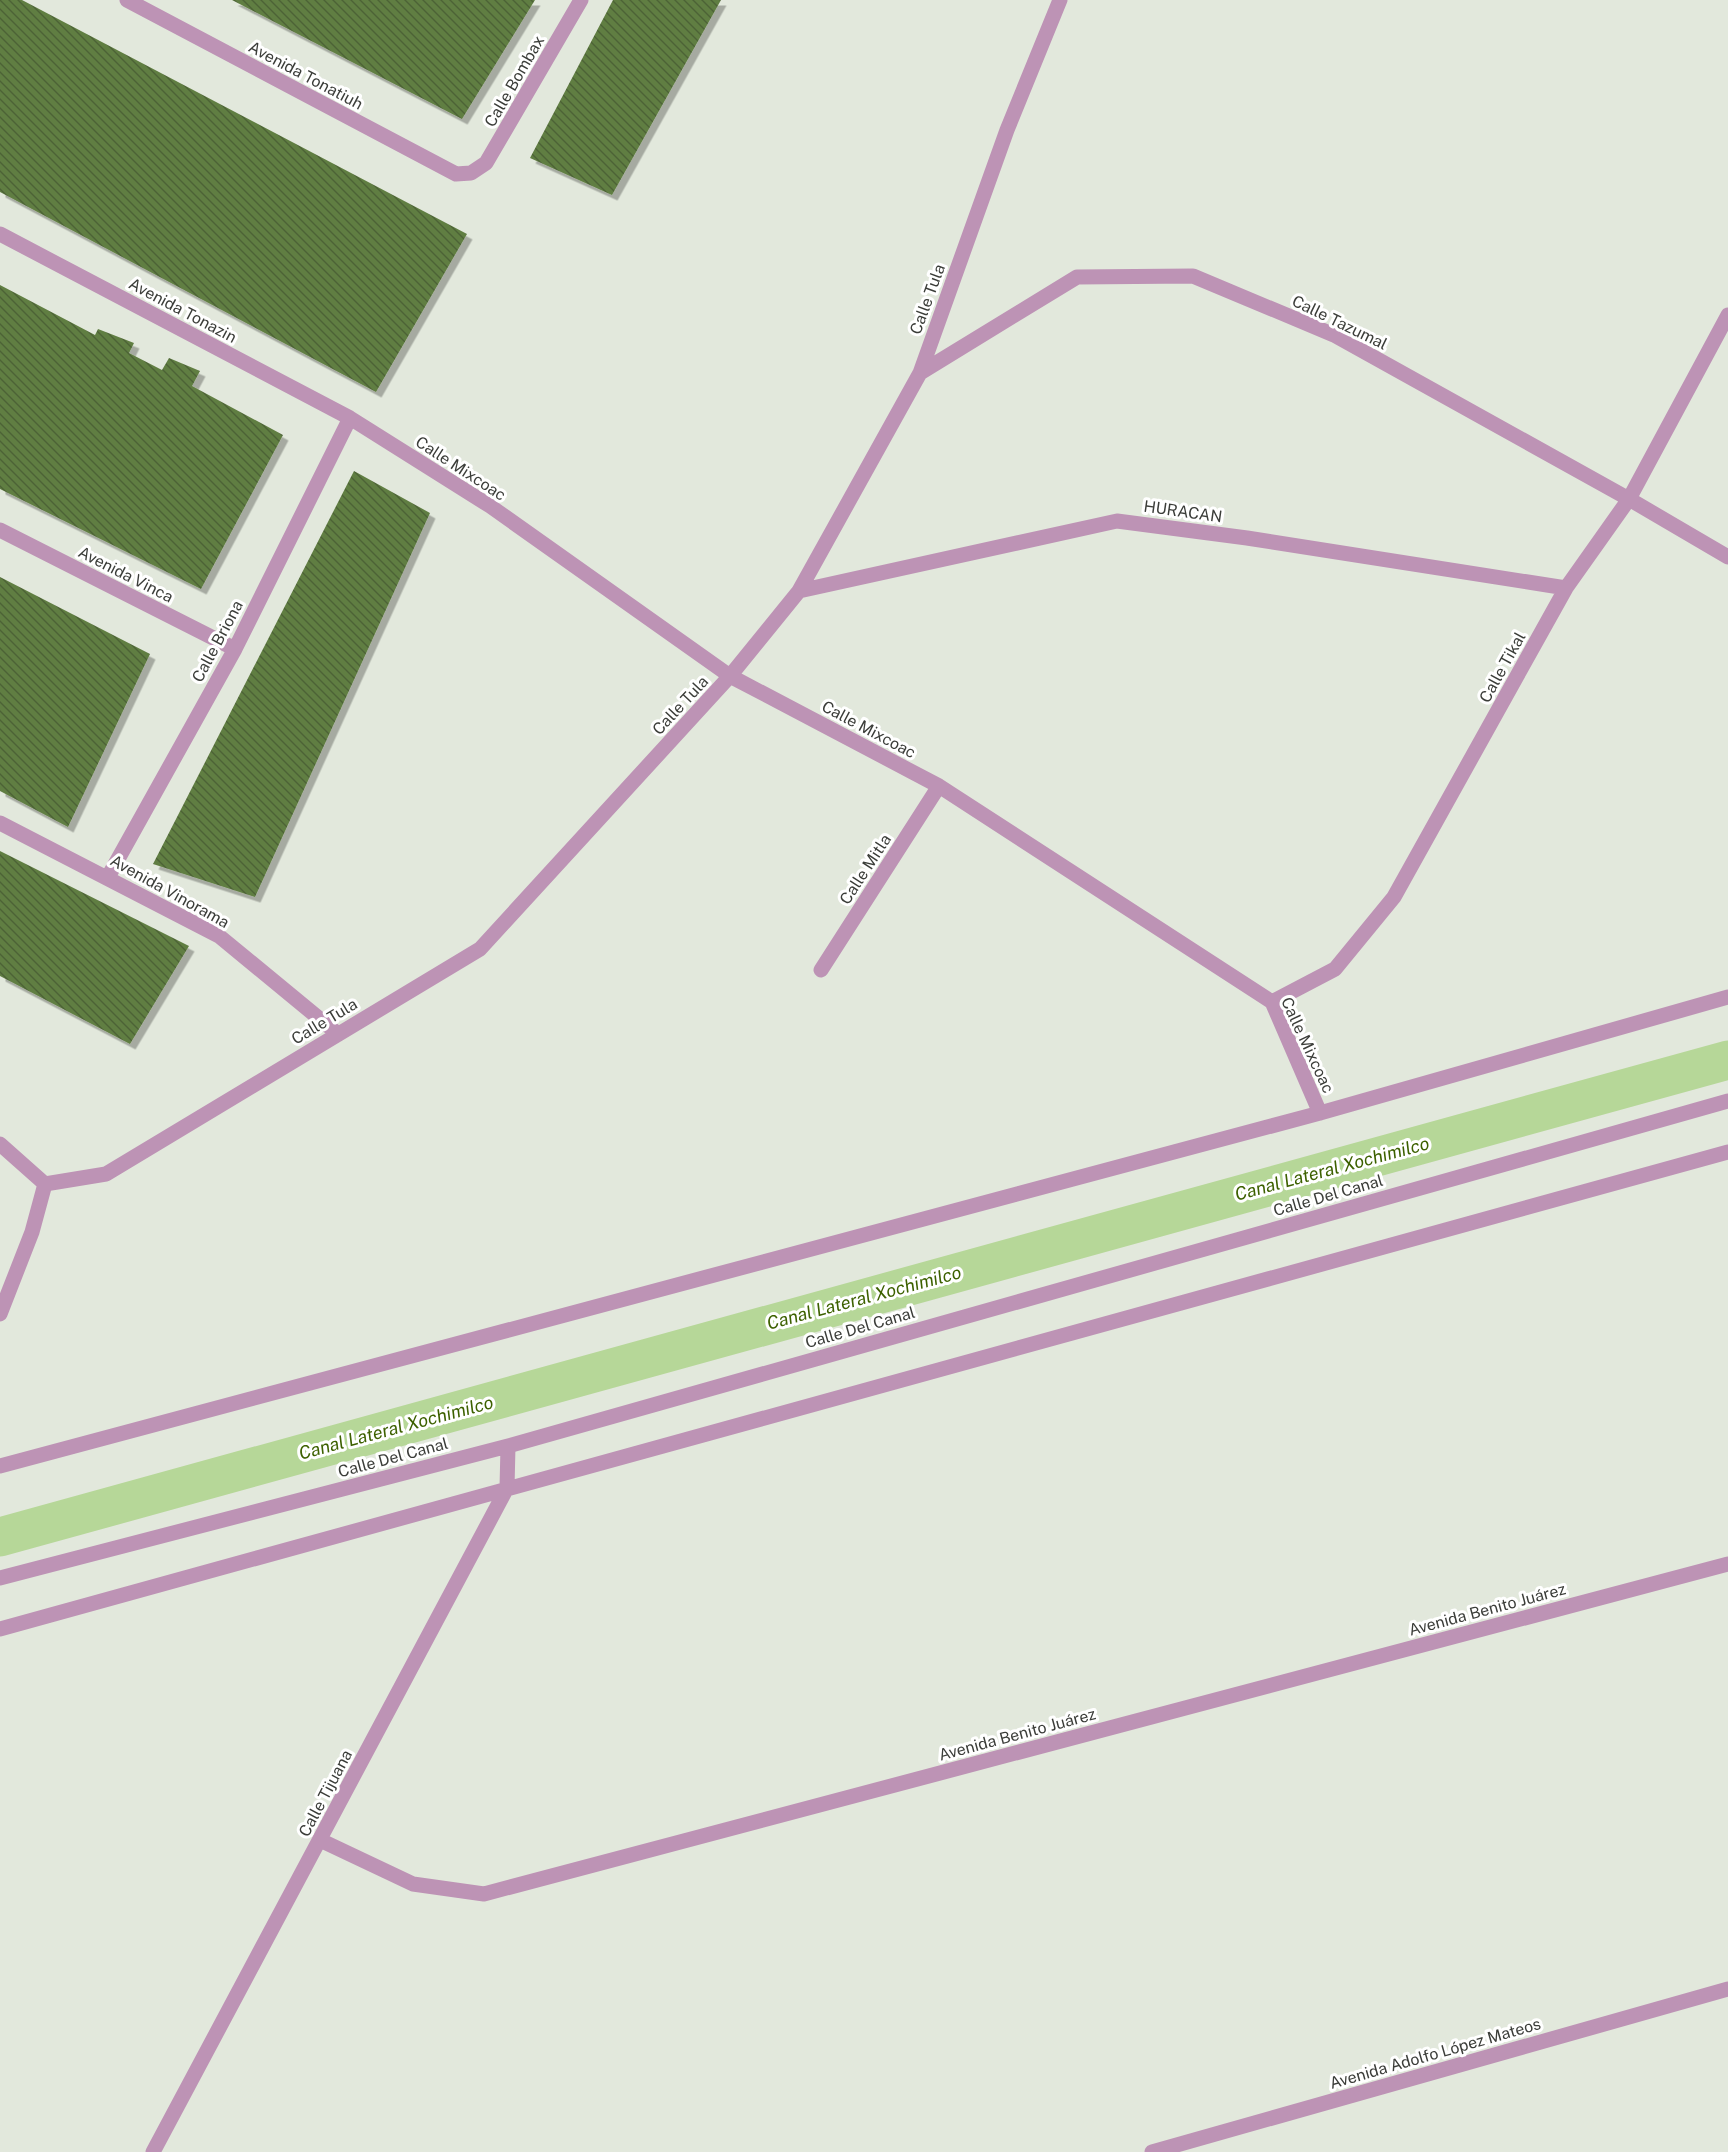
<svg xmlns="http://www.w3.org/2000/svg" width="1728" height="2152" viewBox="0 0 1728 2152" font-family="'Public Sans',sans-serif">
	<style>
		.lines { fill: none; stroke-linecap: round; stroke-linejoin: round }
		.canal { stroke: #b6d798; stroke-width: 39 }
		.building { fill: url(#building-back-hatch); filter: url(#shadow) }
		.minor { stroke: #bd93b5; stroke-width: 15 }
		.labels { text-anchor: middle; stroke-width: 6; stroke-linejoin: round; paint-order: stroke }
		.street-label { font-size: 16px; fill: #3b3d39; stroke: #fff }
		.water-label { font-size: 18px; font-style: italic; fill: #3d6100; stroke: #fff }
	</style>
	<defs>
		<pattern id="building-back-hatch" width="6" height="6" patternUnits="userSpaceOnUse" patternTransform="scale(1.5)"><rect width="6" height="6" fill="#617e43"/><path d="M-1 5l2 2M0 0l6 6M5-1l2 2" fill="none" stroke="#4d6336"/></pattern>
		<filter id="shadow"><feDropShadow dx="5.5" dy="5.5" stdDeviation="0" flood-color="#0004"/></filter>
	</defs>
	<rect width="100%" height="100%" fill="#e2e8dc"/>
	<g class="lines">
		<path class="canal" d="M 0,1537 L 1728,1060"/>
	</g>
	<path class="building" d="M 0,0 L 22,0 L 467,234 L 376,392 L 0,192 Z
		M 232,0 L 535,0 L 462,119 Z
		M 613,0 L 721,0 L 612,195 L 530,158 Z
		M 0,285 L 95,335 L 98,329 L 134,343 L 129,353 L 162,370 L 169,358 L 200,371 L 192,386 L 283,435 L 201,589 L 0,489 Z
		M 354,471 L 430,513 L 255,897 L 153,864 Z
		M 0,577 L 150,654 L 68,827 L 0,791 Z
		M 0,851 L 189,946 L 130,1044 L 0,976 Z"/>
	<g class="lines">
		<path class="minor" d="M 127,0 L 456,174 L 471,173 L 486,163 L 581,0
			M 0,234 L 350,418 L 490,506 L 730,676 L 939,786 L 1272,1002 L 1320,1113
			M 920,373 L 1077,277 L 1193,276 L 1334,335 L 1629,499 L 1728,557
			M 0,530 L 235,649
			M 799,591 L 1117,521 L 1247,538 L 1566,588
			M 0,823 L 219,936 L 338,1034
			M 108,877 L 235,649 L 350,418
			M 821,970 L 939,786
			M 1272,1002 L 1335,969 L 1394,897 L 1566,588 L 1629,499 L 1728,315
			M 0,1144 L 45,1184
			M 45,1184 L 106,1174 L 480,949 L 730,676 L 799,591 L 920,373 L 1007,130 L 1060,0
			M 0,1314 L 32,1232 L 45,1184
			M 0,1466 L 1320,1113 L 1728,997
			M 0,1578 L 508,1446 L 1728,1101
			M 0,1629 L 1728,1152
			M 320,1840 L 413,1884 L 484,1894 L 1728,1564
			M 153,2152 L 507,1488 L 508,1446
			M 1152,2152 L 1728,1989"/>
	</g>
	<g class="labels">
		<g class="street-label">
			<text transform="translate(306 75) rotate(28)" y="6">Avenida Tonatiuh</text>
			<text transform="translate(514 81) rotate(-60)" y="6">Calle Bombax</text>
			<text transform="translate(927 299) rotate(-70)" y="6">Calle Tula</text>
			<text transform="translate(183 310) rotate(28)" y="6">Avenida Tonazin</text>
			<text transform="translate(1340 322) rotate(26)" y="6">Calle Tazumal</text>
			<text transform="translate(461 468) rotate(33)" y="6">Calle Mixcoac</text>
			<text transform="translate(1183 511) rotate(8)" y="6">HURACAN</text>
			<text transform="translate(126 574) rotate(27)" y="6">Avenida Vinca</text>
			<text transform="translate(217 641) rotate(-62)" y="6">Calle Briona</text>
			<text transform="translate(1502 667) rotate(-61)" y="6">Calle Tikal</text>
			<text transform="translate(680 705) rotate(-47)" y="6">Calle Tula</text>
			<text transform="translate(869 729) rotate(28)" y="6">Calle Mixcoac</text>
			<text transform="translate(865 869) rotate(-57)" y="6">Calle Mitla</text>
			<text transform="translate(170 891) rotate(29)" y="6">Avenida Vinorama</text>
			<text transform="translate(324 1021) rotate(-31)" y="6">Calle Tula</text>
			<text transform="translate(1308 1045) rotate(65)" y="6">Calle Mixcoac</text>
			<text transform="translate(1328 1195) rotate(-16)" y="6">Calle Del Canal</text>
			<text transform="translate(860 1327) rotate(-16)" y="6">Calle Del Canal</text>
			<text transform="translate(393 1457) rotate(-15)" y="6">Calle Del Canal</text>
			<text transform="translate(1487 1609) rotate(-15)" y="6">Avenida Benito Juárez</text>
			<text transform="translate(1017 1734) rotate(-15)" y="6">Avenida Benito Juárez</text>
			<text transform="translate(325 1793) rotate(-62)" y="6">Calle Tijuana</text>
			<text transform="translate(1435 2053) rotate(-16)" y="6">Avenida Adolfo López Mateos</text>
		</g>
		<g class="water-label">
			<text transform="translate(1332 1169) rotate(-15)" y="6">Canal Lateral Xochimilco</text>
			<text transform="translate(864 1298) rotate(-15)" y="6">Canal Lateral Xochimilco</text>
			<text transform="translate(396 1428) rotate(-15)" y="6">Canal Lateral Xochimilco</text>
		</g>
	</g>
</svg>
